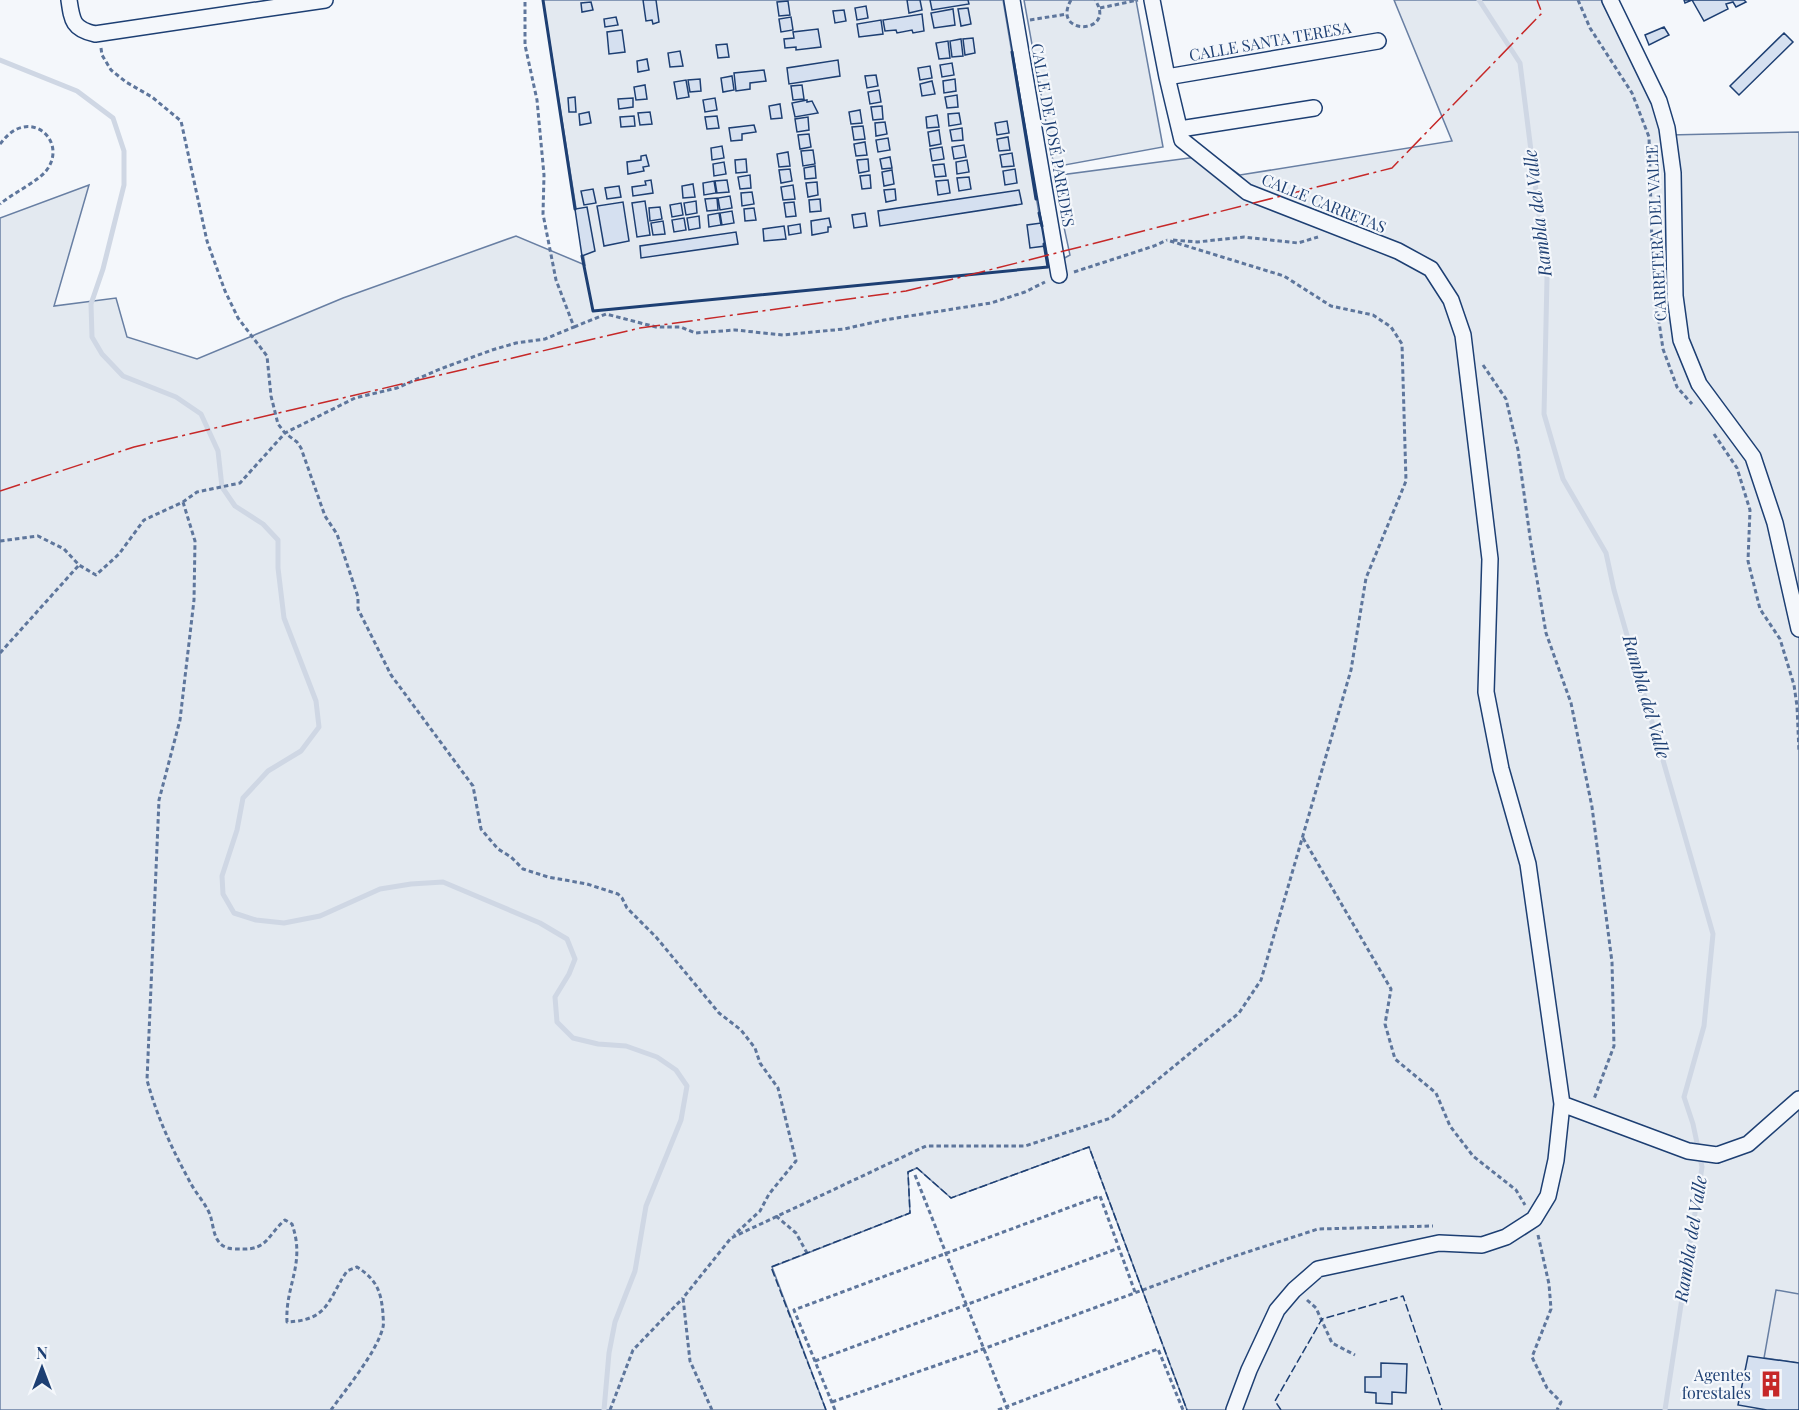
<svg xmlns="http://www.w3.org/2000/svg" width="1799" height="1410" viewBox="0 0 1799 1410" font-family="'Playfair Display',serif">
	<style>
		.green { fill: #e3e9f0; stroke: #687fa3; stroke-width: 1.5 }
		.parking { fill: #e3e8f0; stroke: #687fa3; stroke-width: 1.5 }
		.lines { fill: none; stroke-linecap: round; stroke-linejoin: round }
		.stream { stroke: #cfd7e4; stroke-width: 5 }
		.building { fill: #d5e0f0; stroke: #1d3f73; stroke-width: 1.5 }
		.street-casing { stroke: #1d3f73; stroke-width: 18 }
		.path { stroke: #5e769c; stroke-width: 3; stroke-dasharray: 4.5 3; stroke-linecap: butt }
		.street { stroke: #f4f7fb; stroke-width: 15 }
		.fence { stroke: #1d3f73; stroke-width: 1.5; stroke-dasharray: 8 3; stroke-linecap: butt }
		.wall { stroke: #1d3f73; stroke-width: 3 }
		.power { stroke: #c62828; stroke-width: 1.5; stroke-dasharray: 21 4.5 3 4.5; stroke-linecap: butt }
		.labels { text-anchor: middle; stroke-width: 4.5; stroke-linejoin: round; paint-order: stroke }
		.street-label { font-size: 16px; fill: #1d3f73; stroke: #f4f7fb }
		.poi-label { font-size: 16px; fill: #1d3f73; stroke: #f4f7fb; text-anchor: end }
		.water-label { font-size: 18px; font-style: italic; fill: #1d3f73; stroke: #f4f7fb }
	</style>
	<rect width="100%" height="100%" fill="#f4f7fb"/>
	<path class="green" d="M 543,0 L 1003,0 L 1048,267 L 1070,255 L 1053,176 L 1212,155 L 1240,175 L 1452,141 L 1394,0 L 1601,0 L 1669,135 L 1799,132 L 1799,1410 L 1187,1410 L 1089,1147 L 951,1198 L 917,1168 L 908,1172 L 910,1213 L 772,1267 L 826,1410 L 0,1410 L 0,218 L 89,185 L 54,306 L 116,298 L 127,337 L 197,359 L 343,298 L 516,236 L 585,265 Z
		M 1024,0 L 1136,0 L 1163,147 L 1054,167 Z"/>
	<path class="parking" d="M 1776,1290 L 1799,1294 L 1799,1363 L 1764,1358 Z"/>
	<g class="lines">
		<path class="stream" d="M 1479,0 L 1520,63 L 1547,278 L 1544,414 L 1563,479 L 1606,553 L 1614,590 L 1713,934 L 1704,1026 L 1684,1097 L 1693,1124 L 1702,1167 L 1665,1410
			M 0,60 L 77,91 L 113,118 L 124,151 L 124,185 L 103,269 L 91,304 L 92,337 L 102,354 L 123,376 L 176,397 L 201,414 L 218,451 L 222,487 L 235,506 L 263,524 L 278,540 L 278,568 L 284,618 L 316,701 L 319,727 L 301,751 L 268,771 L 243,798 L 237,830 L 222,876 L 223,894 L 234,913 L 256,920 L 284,923 L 320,916 L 380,889 L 411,884 L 443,882 L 540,923 L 567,939 L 575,959 L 569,974 L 555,997 L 557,1022 L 573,1038 L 598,1044 L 626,1046 L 657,1057 L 676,1070 L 687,1086 L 681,1120 L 646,1206 L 635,1271 L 615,1322 L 609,1353 L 604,1410"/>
	</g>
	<path class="building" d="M 643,0 L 656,0 L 659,22 L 653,24 L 652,20 L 646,21 Z
		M 907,0 L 920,0 L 922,10 L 909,13 Z
		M 930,0 L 968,0 L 969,4 L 932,10 Z
		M 1684,0 L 1744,0 L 1746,2 L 1736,7 L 1733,2 L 1726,4 L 1728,9 L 1704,21 L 1692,0 L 1685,3 Z
		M 788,1 L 790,15 L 779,16 L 777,2 Z
		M 591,2 L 593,10 L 582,12 L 581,3 Z
		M 866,6 L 868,18 L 857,20 L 855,8 Z
		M 968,8 L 971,24 L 961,26 L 958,9 Z
		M 953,9 L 955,25 L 934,28 L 931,13 Z
		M 844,10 L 846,21 L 835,23 L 833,11 Z
		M 922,14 L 924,31 L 913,33 L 912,30 L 897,33 L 896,30 L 885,31 L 883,20 Z
		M 616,17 L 618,25 L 605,27 L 604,19 Z
		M 791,17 L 793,30 L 781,32 L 779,19 Z
		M 881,20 L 883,34 L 859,37 L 857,24 Z
		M 1664,27 L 1669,35 L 1649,45 L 1645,35 Z
		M 818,29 L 821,47 L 796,50 L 796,47 L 785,48 L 784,39 L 794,38 L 793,32 Z
		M 622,30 L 625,52 L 609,54 L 607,32 Z
		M 1784,33 L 1793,42 L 1739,95 L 1730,86 Z
		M 973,38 L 975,53 L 965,55 L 963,39 Z
		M 961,39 L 963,56 L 952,57 L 950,41 Z
		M 948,41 L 950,58 L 939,59 L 936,43 Z
		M 727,44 L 729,57 L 718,58 L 716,45 Z
		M 680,51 L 683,66 L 670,67 L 668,53 Z
		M 647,59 L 649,70 L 638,72 L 637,61 Z
		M 838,60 L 840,76 L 789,84 L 787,68 Z
		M 952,63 L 954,75 L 942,77 L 940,65 Z
		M 930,66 L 932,78 L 920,80 L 918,68 Z
		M 764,70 L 766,81 L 750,83 L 750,89 L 736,91 L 734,73 Z
		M 876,75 L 878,86 L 867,88 L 865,76 Z
		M 732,76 L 734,90 L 723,92 L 721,78 Z
		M 700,79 L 701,91 L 690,92 L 688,80 Z
		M 955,79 L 956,91 L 944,93 L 943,81 Z
		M 686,80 L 689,97 L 677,99 L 674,82 Z
		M 932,81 L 935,94 L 922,96 L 920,84 Z
		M 645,85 L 647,99 L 636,100 L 634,87 Z
		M 802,85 L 804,99 L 793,100 L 791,86 Z
		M 879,90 L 881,102 L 870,104 L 868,92 Z
		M 957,95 L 958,107 L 947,108 L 945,97 Z
		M 575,97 L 576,112 L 569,112 L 568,98 Z
		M 633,98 L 633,107 L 619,109 L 618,99 Z
		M 715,98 L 717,110 L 705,112 L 703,100 Z
		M 807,100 L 807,102 L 812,101 L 818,113 L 795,117 L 792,103 Z
		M 780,104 L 782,118 L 771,119 L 769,106 Z
		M 882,106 L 883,119 L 873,120 L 871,107 Z
		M 860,110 L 862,123 L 851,124 L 849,112 Z
		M 589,112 L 591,123 L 580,125 L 579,114 Z
		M 650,112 L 652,124 L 640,125 L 638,113 Z
		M 959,113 L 961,124 L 949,126 L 948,114 Z
		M 937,115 L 939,127 L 927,128 L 926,117 Z
		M 634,116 L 635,126 L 621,127 L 620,117 Z
		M 717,116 L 719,128 L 707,129 L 705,117 Z
		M 808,117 L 809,130 L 797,132 L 795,119 Z
		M 1007,121 L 1009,133 L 997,135 L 995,123 Z
		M 885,122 L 887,134 L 876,136 L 875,123 Z
		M 754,125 L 756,132 L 742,134 L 742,140 L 731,141 L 729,128 Z
		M 863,126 L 865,139 L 854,140 L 852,127 Z
		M 962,128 L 963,140 L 952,141 L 950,130 Z
		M 939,130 L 941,144 L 930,146 L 928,132 Z
		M 809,134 L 811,147 L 800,149 L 798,135 Z
		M 1008,137 L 1010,150 L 999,151 L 997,139 Z
		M 888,138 L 890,150 L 878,152 L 876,140 Z
		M 865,142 L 867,155 L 856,156 L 854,144 Z
		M 964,145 L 966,157 L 954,159 L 952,147 Z
		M 722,146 L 724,158 L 712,160 L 711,148 Z
		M 942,147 L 944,159 L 932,161 L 930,149 Z
		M 813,150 L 815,164 L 803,166 L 801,151 Z
		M 788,152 L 790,166 L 779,167 L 777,154 Z
		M 1012,153 L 1014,166 L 1002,167 L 1000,155 Z
		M 646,155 L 649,166 L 643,167 L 644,171 L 628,174 L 627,162 L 641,160 L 641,156 Z
		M 890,157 L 892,168 L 882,169 L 880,159 Z
		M 746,159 L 747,172 L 736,173 L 735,160 Z
		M 868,159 L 869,171 L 859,173 L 857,160 Z
		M 967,160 L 969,172 L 957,174 L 956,162 Z
		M 724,162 L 726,174 L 714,176 L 713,164 Z
		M 944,164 L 946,176 L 935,177 L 933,165 Z
		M 815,166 L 816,178 L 805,179 L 804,168 Z
		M 790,169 L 792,181 L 781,183 L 779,170 Z
		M 1015,169 L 1017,183 L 1005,185 L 1003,171 Z
		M 892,170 L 894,184 L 884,186 L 882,172 Z
		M 750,175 L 751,188 L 740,189 L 738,177 Z
		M 870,175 L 871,188 L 862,189 L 860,176 Z
		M 969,177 L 971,189 L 959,191 L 957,178 Z
		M 651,180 L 653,193 L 633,196 L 632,187 L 646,185 L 645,181 Z
		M 727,180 L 729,192 L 717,193 L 715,181 Z
		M 948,180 L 950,193 L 938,195 L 936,181 Z
		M 714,181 L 716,193 L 704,195 L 703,183 Z
		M 817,182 L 818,195 L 808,197 L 806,183 Z
		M 693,184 L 695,197 L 683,198 L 682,186 Z
		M 793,185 L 795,199 L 783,200 L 781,187 Z
		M 619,186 L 621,197 L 607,199 L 605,188 Z
		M 593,189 L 596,203 L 584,205 L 581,191 Z
		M 895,189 L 896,200 L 886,202 L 884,190 Z
		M 1019,190 L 1022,204 L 880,226 L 878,211 Z
		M 752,192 L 754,204 L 742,206 L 741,193 Z
		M 730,196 L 732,208 L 720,210 L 718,198 Z
		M 717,198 L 718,210 L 707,211 L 705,199 Z
		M 820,199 L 821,211 L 810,212 L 809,200 Z
		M 645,201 L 650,235 L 637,237 L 632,203 Z
		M 696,201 L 697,213 L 686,215 L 684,203 Z
		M 623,202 L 629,241 L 604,246 L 597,206 Z
		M 794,202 L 796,216 L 786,217 L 784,203 Z
		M 681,203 L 683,215 L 672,217 L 670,205 Z
		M 587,207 L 595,251 L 582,256 L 575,209 Z
		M 660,207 L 662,219 L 650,221 L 649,208 Z
		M 754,208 L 756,220 L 745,221 L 744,209 Z
		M 732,211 L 734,223 L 722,225 L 720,213 Z
		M 719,213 L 721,225 L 709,227 L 708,215 Z
		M 865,213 L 867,226 L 854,228 L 852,215 Z
		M 699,216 L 700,228 L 689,230 L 687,218 Z
		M 684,218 L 686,230 L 674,232 L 672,220 Z
		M 829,218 L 831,227 L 828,227 L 828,232 L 812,235 L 811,221 Z
		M 663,221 L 665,234 L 653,235 L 651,223 Z
		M 1041,223 L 1045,246 L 1030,248 L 1027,225 Z
		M 800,224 L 801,233 L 789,235 L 788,226 Z
		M 784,226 L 786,239 L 764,241 L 763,229 Z
		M 736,232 L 738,244 L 641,258 L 640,246 Z
		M 1748,1356 L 1799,1363 L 1799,1410 L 1767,1410 L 1738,1405 Z
		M 1381,1363 L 1407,1364 L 1406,1393 L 1392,1392 L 1392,1404 L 1376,1403 L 1376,1393 L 1365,1392 L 1365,1377 L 1381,1377 Z"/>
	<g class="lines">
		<g class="street-casing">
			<path id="street" d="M 69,0 C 72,21 73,29 95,34 L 325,0
				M 1012,0 L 1059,275
				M 1152,0 L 1167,77 L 1182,140 L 1247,192 L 1398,251 L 1431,269 L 1451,300 L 1463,335 L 1490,559 L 1486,692 L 1501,769 L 1528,864 L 1562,1104 L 1556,1160 L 1548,1196 L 1534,1219 L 1506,1237 L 1482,1245 L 1439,1243 L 1318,1269 L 1294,1290 L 1277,1310 L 1249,1370 L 1234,1410
				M 1610,0 L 1659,101 L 1667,128 L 1673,173 L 1675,296 L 1681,340 L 1699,384 L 1753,457 L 1775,523 L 1799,629
				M 1167,77 L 1378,41
				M 1180,129 L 1314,108
				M 1562,1104 L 1688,1151 L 1717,1155 L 1748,1144 L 1799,1099"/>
		</g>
		<path class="path" d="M 1071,0 C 1050,37 1118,34 1095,0
			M 1578,0 L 1590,28 L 1632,93 L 1649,137 L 1653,281 L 1663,349 L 1677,387 L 1692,404
			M 1100,8 L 1138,0
			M 1030,20 L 1067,14
			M 101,48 L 102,55 L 111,70 L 126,82 L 152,97 L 181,121 L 207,241 L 225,291 L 238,318 L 267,356 L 271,396 L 278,424 L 285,433 L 297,442 L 301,448 L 325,516 L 337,534 L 358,597 L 358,609 L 391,675 L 473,786 L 481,829 L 498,849 L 511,857 L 523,869 L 548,877 L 587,884 L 618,894 L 622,898 L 627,908 L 656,937 L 719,1013 L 741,1030 L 755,1048 L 760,1063 L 778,1088 L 796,1161 L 769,1194 L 760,1211 L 734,1235
			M 0,144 C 5,138 10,132 17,129 C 42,118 65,147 46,171 C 37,182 13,193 0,204
			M 1173,240 L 1197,242 L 1244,237 L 1298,243 L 1318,237
			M 1074,272 L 1154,246 L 1167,240
			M 574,327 L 606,314 L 656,327 L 681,327 L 695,333 L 735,330 L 783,335 L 844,329 L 884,320 L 991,303 L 1025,292 L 1045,282
			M 1483,365 L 1506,399 L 1518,450 L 1531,544 L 1546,633 L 1571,703 L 1592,807 L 1612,962 L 1614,1046 L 1594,1099
			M 1714,434 L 1737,468 L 1750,510 L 1748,561 L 1760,609 L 1780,639 L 1794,685 L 1797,706 L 1799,752
			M 183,502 L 195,541 L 194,600 L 180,720 L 159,800 L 147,1080 C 157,1117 172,1149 190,1182 C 196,1194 208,1206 211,1218 C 214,1229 214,1244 228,1248 C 232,1249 238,1249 242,1249 C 268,1250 268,1234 285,1220 L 292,1224 C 306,1264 285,1285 287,1322 C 329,1320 327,1301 347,1271 L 357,1267 C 377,1280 381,1291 383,1314 C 383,1318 384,1323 383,1327 C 377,1352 346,1389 331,1410
			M 0,541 L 38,536 L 64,549 L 79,565 L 96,575 L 119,554 L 144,520 L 183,502 L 197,492 L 240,483 L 285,433 L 355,398 L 397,388 L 440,369 L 492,350 L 516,343 L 545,339 L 574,327 L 556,280 L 543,214 L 544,175 L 537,100 L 525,45 L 525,0
			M 0,653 L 79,565
			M 1303,838 L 1391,989 L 1385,1024 L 1395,1059 L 1436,1093 L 1450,1126 L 1473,1156 L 1516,1190 L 1525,1205
			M 915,1175 L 1008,1410
			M 776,1216 L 796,1233 L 807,1253
			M 1538,1235 L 1549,1284 L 1551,1309 L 1532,1357 L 1547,1388 L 1561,1402 L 1557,1410
			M 1307,1300 L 1316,1308 L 1332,1343 L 1355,1355
			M 815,1361 L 1119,1248
			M 832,1402 L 983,1349 L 1232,1257 L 1318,1229 L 1433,1226
			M 610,1410 L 633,1350 L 683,1298
			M 712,1410 L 690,1361 L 683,1298 L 731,1238 L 926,1146 L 1025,1146 L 1111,1118 L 1239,1013 L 1261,980 L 1351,670 L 1366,578 L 1406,481 L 1402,344 L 1391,327 L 1373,315 L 1331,306 L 1284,276 L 1167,240
			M 835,1410 L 794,1310 L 1100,1196 L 1135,1292
			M 998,1410 L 1158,1349 L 1183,1410"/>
		<use href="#street" class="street"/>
		<path class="fence" d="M 826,1410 L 771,1267 L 910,1213 L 908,1172 L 917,1168 L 951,1198 L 1089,1147 L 1187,1410
			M 1281,1410 L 1275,1401 L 1322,1319 L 1403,1296 L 1442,1410"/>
		<path class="wall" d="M 543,0 L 575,209
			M 1012,52 L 1036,199
			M 1039,213 L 1042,226
			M 582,256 L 593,311 L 1048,267 L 1044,244"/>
		<path class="power" d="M 0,491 L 134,447 L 640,328 L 906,291 L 1392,168 L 1542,13 L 1537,0"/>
	</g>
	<defs>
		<g id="building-bare" transform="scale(2.07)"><path d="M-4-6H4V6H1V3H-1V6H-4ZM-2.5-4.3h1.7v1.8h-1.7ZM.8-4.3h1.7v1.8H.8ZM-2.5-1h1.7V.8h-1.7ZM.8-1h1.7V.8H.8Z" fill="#c62828" stroke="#f4f7fb" stroke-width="2.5" paint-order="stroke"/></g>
	</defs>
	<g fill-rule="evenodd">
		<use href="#building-bare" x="1771" y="1384"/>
	</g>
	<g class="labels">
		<g class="street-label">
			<text transform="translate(1270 41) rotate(-10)" y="6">CALLE SANTA TERESA</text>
			<text transform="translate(1053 135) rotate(80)" y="6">CALLE DE JOSÉ PAREDES</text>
			<text transform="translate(1324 203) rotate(22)" y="6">CALLE CARRETAS</text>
			<text transform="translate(1656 233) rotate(-93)" y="6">CARRETERA DEL VALLE</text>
		</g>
		<g class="poi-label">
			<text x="1751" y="1381">Agentes<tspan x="1751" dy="18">forestales</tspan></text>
		</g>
		<g class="water-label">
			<text transform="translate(1538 213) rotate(-97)" y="6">Rambla del Valle</text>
			<text transform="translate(1646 697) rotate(74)" y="6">Rambla del Valle</text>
			<text transform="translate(1691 1239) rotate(-81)" y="6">Rambla del Valle</text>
		</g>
	</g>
	<g transform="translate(42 1368)" stroke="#f4f7fb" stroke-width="4.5" paint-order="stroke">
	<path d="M0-4.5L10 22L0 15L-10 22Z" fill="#1d3f73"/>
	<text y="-9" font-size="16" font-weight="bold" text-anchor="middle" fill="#1d3f73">N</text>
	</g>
</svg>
